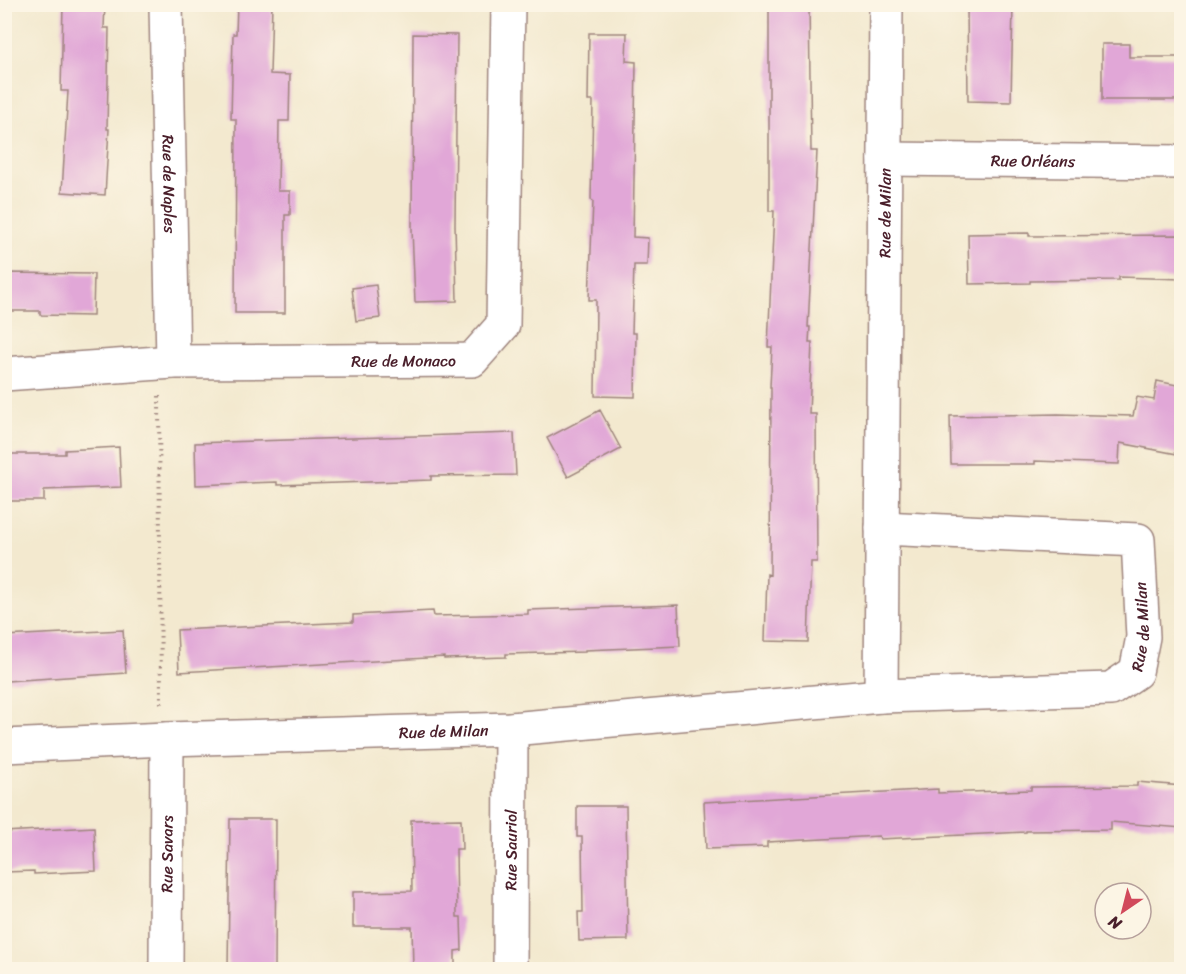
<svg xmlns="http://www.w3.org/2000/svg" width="1186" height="974" viewBox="0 0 1186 974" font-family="Sriracha,sans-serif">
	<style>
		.building { fill: #e1a7d7 }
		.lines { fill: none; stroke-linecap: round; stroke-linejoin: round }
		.minor-casing { stroke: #9e847d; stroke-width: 36 }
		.path { stroke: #9e847d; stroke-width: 4; stroke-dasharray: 1.5 4.5; stroke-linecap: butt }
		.minor { stroke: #fff; stroke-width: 33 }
		.labels { text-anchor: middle; stroke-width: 4.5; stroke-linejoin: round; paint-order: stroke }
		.street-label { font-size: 16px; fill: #4a1f2b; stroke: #fcf5e5 }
	</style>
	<rect width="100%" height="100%" fill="#fcf5e5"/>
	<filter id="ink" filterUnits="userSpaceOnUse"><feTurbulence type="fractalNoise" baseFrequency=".0167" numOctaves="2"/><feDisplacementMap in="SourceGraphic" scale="12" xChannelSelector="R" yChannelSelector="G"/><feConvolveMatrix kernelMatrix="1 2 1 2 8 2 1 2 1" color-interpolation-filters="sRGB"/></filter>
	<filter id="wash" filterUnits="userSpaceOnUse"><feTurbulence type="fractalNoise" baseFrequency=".008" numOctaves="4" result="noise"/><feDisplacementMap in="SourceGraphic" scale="24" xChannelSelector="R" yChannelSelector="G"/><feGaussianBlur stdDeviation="1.35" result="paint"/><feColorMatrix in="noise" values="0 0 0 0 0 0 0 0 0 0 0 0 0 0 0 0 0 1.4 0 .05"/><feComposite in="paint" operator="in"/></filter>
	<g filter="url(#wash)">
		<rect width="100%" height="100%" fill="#f3e9cf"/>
		<g id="blocks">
			<path class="building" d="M 63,4 L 105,4 L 104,28 L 109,28 L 107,129 L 109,129 L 105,195 L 62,192 L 68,91 L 61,91 Z
				M 237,4 L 272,4 L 270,74 L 290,75 L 289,121 L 279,121 L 278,191 L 290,191 L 290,215 L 285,215 L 285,313 L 235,313 L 236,119 L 231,119 L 233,34 L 236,34 Z
				M 769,4 L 809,4 L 811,151 L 817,151 L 808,327 L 810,327 L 809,342 L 812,342 L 809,414 L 816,414 L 817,562 L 811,562 L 808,642 L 765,641 L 767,574 L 770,575 L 771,387 L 770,387 L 772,347 L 768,347 L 774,211 L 769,211 Z
				M 967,4 L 1013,4 L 1011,102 L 968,101 Z
				M 589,33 L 627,33 L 626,61 L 636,62 L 633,237 L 648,238 L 647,265 L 634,265 L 632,333 L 636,333 L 635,397 L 595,396 L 596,300 L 589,300 L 593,201 L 591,200 L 593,101 L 588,101 Z
				M 413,34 L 457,35 L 455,225 L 457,301 L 415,302 L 412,229 Z
				M 1102,44 L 1129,44 L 1129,57 L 1182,57 L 1182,100 L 1102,100 Z
				M 1029,233 L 1029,236 L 1182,235 L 1182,279 L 1119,277 L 1119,280 L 1030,281 L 1030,283 L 969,284 L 968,234 Z
				M 4,273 L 94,274 L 93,316 L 40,315 L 40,311 L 4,311 Z
				M 376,285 L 380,318 L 356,321 L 352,288 Z
				M 1157,381 L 1182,386 L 1182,455 L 1120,443 L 1119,464 L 1035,461 L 1035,464 L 951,464 L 950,416 L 1058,414 L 1133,416 L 1137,397 L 1154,400 Z
				M 600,410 L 621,449 L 568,477 L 547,438 Z
				M 514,433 L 516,475 L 431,476 L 431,480 L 277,485 L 277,482 L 196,485 L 195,443 Z
				M 119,447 L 121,487 L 44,490 L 44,501 L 4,501 L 4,454 L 65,454 L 65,450 Z
				M 678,605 L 680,646 L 585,650 L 585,652 L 506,654 L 506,657 L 444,659 L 444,657 L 179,672 L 177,630 L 353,622 L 353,615 L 433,611 L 434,616 L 528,614 L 528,610 Z
				M 123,630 L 126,673 L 7,681 L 6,678 L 4,679 L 4,636 Z
				M 1137,782 L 1182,786 L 1182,828 L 1111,822 L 1111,830 L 1026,831 L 1026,832 L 880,839 L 879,836 L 767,842 L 767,847 L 706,849 L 704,802 L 938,789 L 938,793 L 1031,790 L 1031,787 L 1137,786 Z
				M 577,806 L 626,806 L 628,940 L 579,941 L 578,912 L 583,912 L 582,837 L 577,837 Z
				M 230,819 L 276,819 L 275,969 L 228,969 Z
				M 461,819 L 462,849 L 456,849 L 457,917 L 461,917 L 462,950 L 455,951 L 455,969 L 413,969 L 412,927 L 353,927 L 353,892 L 412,891 L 411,820 Z
				M 94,827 L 96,871 L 34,874 L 34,871 L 4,872 L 4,832 Z"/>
		</g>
	</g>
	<g filter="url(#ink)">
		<use href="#blocks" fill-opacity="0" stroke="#9e847d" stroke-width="1.5"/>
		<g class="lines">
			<g class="minor-casing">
				<g id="minor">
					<path id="s1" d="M 166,4 L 173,362"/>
					<path id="s2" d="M 885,159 L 1182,162"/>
					<path id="s3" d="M 4,374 L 173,362 L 472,360 L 503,325 L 508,4"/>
					<path id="s4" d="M 881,696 L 886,4"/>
					<path id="s5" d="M 4,746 L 167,739 L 511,729 L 881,696 L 1111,689 L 1136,672 L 1143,637 L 1138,540 L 882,528"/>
					<path id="s6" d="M 166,970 L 167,739"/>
					<path id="s7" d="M 510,970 L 511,729"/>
				</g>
			</g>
			<path class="path" d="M 159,396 L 161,706"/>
			<use href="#minor" class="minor"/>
		</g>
	</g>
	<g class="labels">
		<g class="street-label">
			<text dy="6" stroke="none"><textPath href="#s2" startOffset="148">Rue Orléans</textPath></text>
			<text dy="6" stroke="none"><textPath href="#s1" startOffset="180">Rue de Naples</textPath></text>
			<text dy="6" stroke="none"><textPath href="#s4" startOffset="483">Rue de Milan</textPath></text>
			<text dy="6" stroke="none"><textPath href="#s3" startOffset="400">Rue de Monaco</textPath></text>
			<text dy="6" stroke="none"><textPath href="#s5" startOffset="1185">Rue de Milan</textPath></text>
			<text dy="6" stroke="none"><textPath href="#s5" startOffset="440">Rue de Milan</textPath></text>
			<text dy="6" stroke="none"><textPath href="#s7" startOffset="120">Rue Sauriol</textPath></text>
			<text dy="6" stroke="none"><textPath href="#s6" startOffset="116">Rue Savars</textPath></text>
		</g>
	</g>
	<rect width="1186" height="974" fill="none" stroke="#fcf5e5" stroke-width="24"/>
	<g transform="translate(1123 911) rotate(215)"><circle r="28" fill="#fcf5e5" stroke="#b59f9b" stroke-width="1.5"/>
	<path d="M0-4.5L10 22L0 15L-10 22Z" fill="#d1495b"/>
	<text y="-9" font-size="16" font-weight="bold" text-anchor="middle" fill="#4a1f2b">N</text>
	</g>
</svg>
